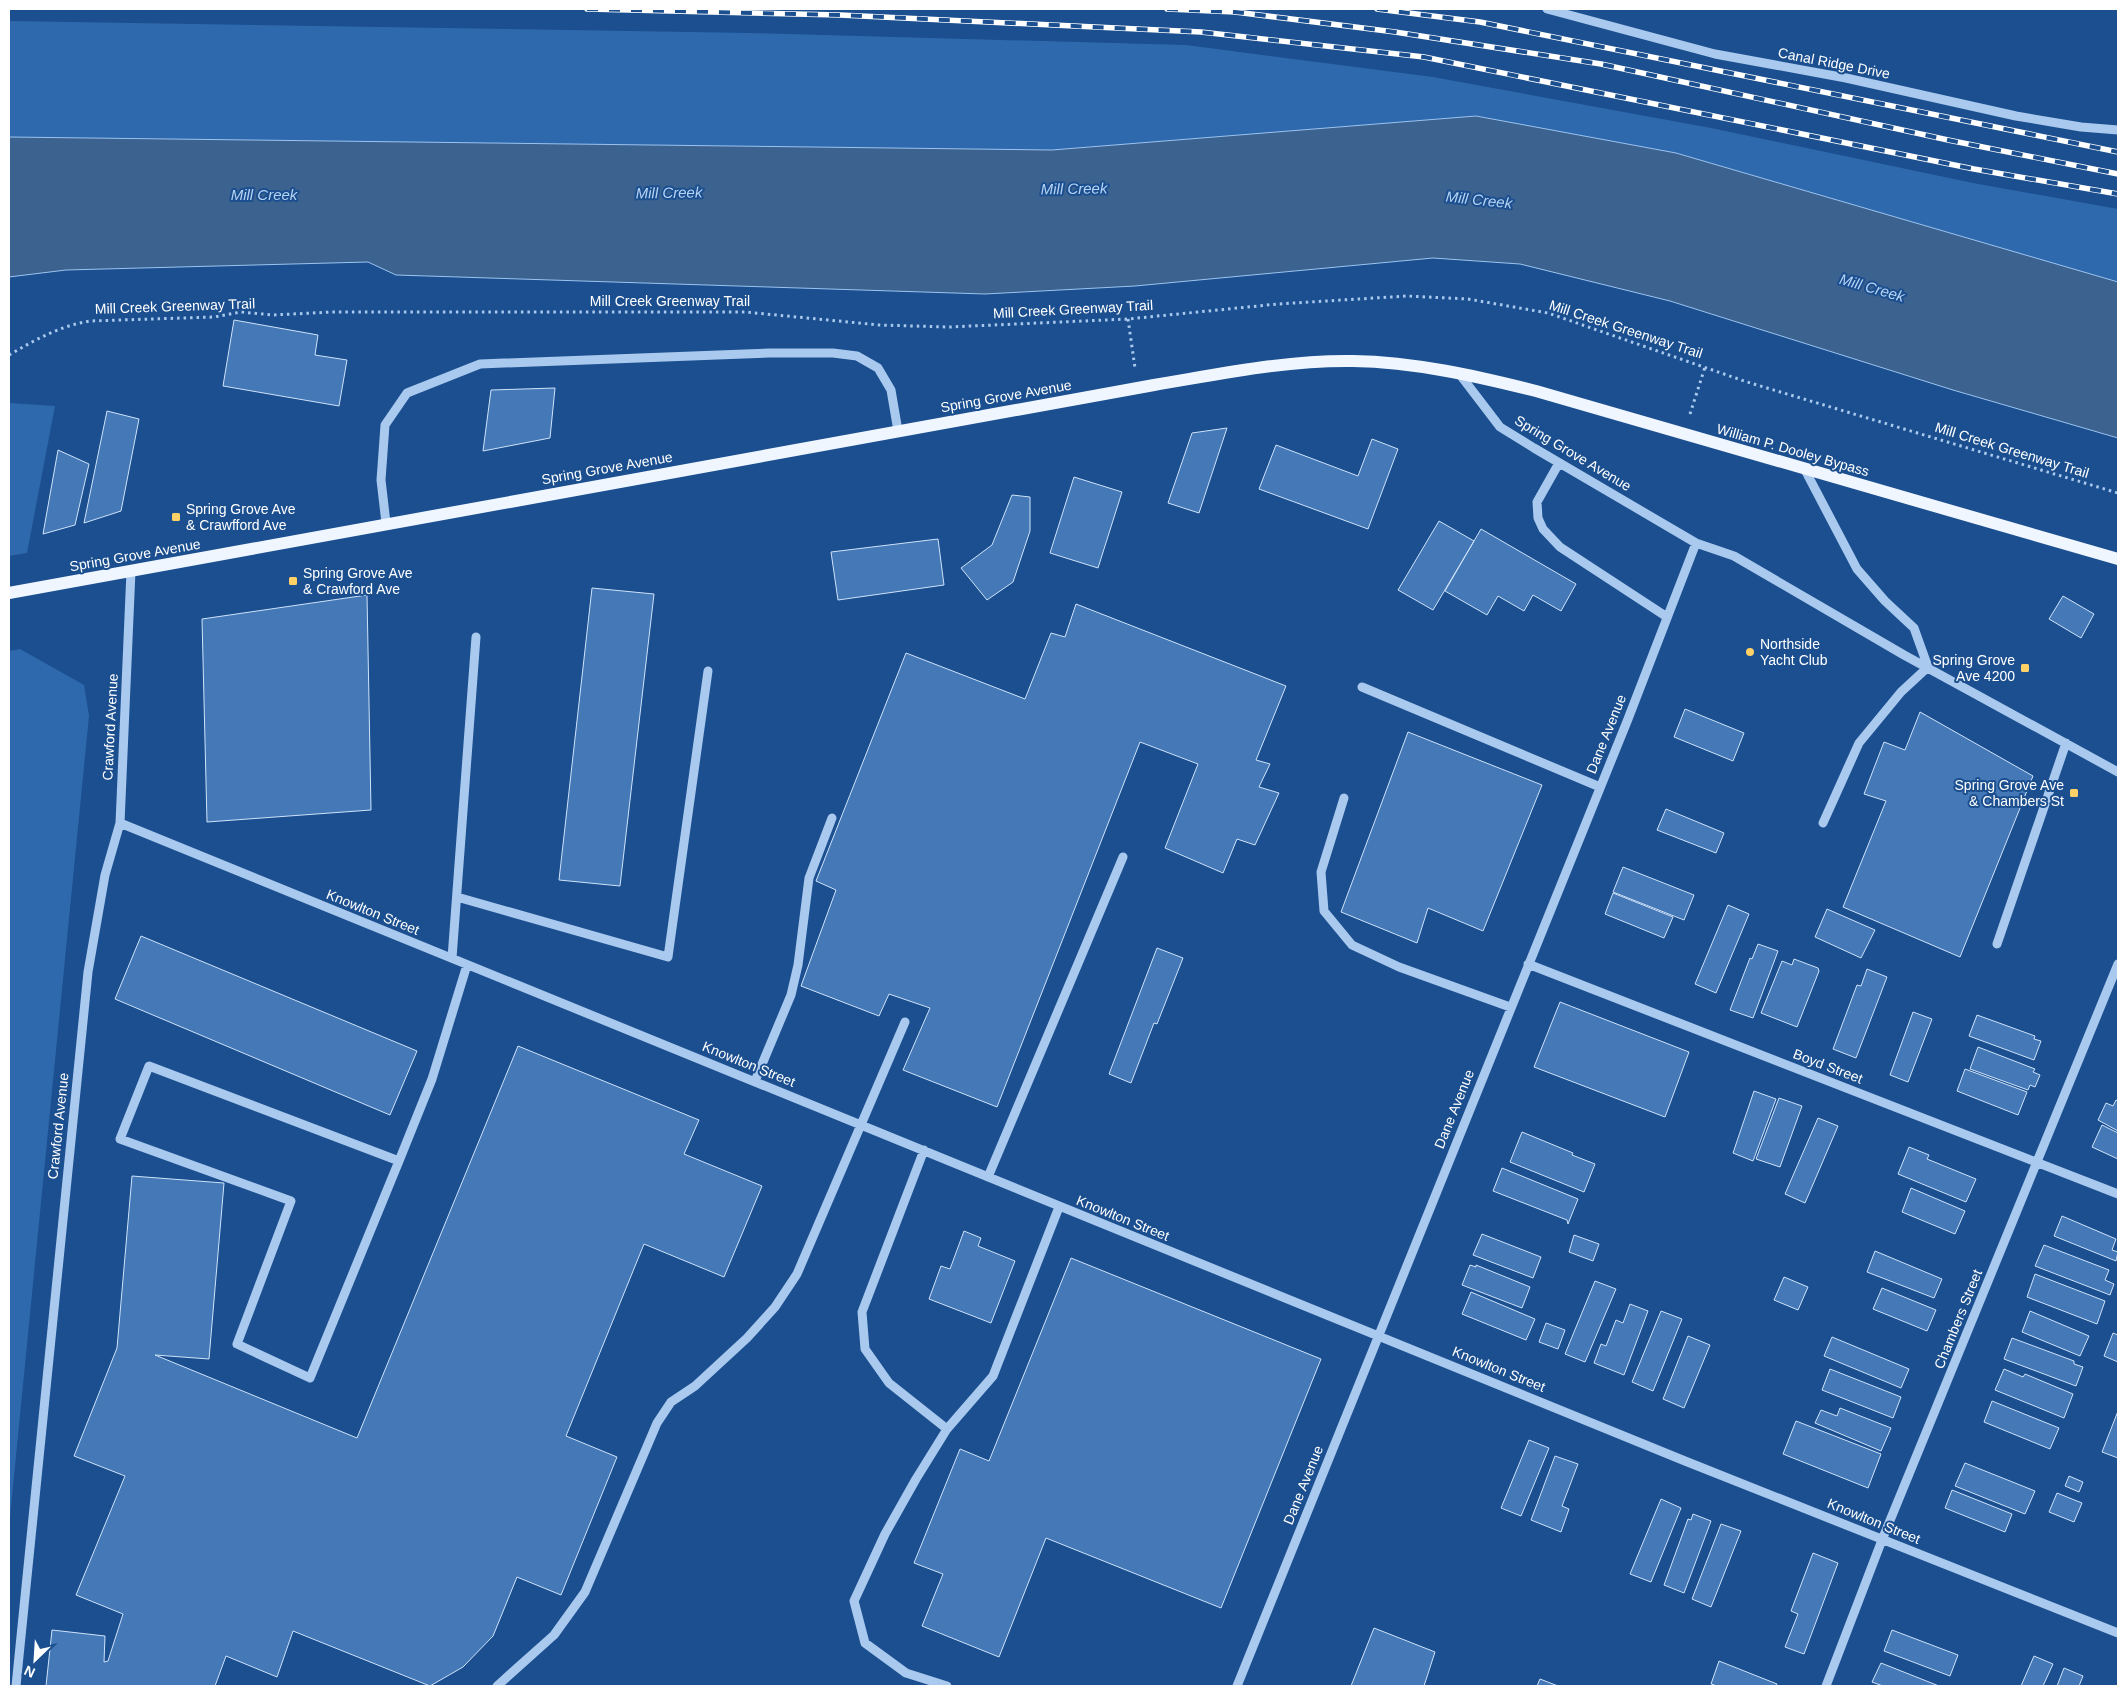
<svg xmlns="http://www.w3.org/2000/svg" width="2127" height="1695" viewBox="0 0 2127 1695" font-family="Helvetica,sans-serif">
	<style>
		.green { fill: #2e69ad }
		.water { fill: #3c6290; stroke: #9cc4f0 }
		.building { fill: #4478b7; stroke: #cfe3fa }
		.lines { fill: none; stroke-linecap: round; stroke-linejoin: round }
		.path { stroke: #a9c9ee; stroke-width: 3; stroke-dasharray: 2.5 4; stroke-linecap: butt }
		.minor { stroke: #a9c9ee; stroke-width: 9 }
		.major { stroke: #f0f6ff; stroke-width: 12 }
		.rail-casing { stroke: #fff; stroke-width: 5.5 }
		.rail { stroke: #1b4f8f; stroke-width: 4; stroke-dasharray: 11; stroke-linecap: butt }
		.poi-dot { fill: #ffd166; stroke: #1b4f8f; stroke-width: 2 }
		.labels { text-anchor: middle; stroke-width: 4; stroke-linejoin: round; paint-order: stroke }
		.street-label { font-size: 14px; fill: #fff; stroke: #1b4f8f }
		.poi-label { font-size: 14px; fill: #fff; stroke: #1b4f8f; text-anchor: start }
		.water-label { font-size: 15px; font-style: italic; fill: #b5d3f5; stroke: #1b4f8f }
	</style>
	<rect width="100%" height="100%" fill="#1b4f8f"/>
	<path class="green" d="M 9,21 L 750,33 L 1186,45 L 1433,77 L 1711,128 L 1973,183 L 2118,209 L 2118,282 L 1676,153 L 1476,116 L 1052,150 L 9,137 Z
		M 9,403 L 55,406 L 27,553 L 9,556 Z
		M 20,649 L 84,685 L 89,716 L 9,1527 L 9,651 Z"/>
	<path class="water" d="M 1476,116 L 1676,153 L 2118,282 L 2118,438 L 1953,390 L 1670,301 L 1520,264 L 1433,258 L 1135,286 L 985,294 L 396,275 L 368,262 L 66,270 L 9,277 L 9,137 L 1052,150 Z"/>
	<path class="building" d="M 234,320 L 318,335 L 315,355 L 347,360 L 339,406 L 223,386 Z
		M 555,388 L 550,438 L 483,451 L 491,390 Z
		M 107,411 L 139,419 L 121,511 L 84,523 Z
		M 1227,428 L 1199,513 L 1168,503 L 1192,433 Z
		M 1372,439 L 1398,449 L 1368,529 L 1259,489 L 1276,445 L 1358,476 Z
		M 58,450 L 89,464 L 75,525 L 43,534 Z
		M 1074,477 L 1122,492 L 1098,568 L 1050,553 Z
		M 1012,495 L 1030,497 L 1030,531 L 1013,582 L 987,600 L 961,568 L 992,545 Z
		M 1439,521 L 1474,541 L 1433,610 L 1398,590 Z
		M 1481,529 L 1576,584 L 1561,611 L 1533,595 L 1524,611 L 1498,596 L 1487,615 L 1445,591 Z
		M 938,539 L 944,585 L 838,600 L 831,552 Z
		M 592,588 L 654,594 L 620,886 L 559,880 Z
		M 367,595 L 371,810 L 207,822 L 202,619 Z
		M 2063,596 L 2094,614 L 2081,638 L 2049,619 Z
		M 1076,604 L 1286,686 L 1256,760 L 1270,764 L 1259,787 L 1279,793 L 1255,845 L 1237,839 L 1223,873 L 1165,848 L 1198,764 L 1140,742 L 997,1107 L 903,1070 L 930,1008 L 889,994 L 879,1016 L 801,986 L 836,890 L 816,881 L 906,653 L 1025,699 L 1051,633 L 1065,637 Z
		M 1685,709 L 1744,733 L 1733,761 L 1674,737 Z
		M 1920,712 L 2033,776 L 1960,957 L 1843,907 L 1886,801 L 1864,794 L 1884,742 L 1905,750 Z
		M 1408,732 L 1542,785 L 1483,931 L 1428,908 L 1417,943 L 1341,912 Z
		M 1666,809 L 1724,833 L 1716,853 L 1657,830 Z
		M 1623,867 L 1694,895 L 1684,920 L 1613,892 Z
		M 1613,893 L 1673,917 L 1664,938 L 1605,914 Z
		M 1728,905 L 1749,914 L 1716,993 L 1695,984 Z
		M 1827,909 L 1875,930 L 1861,958 L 1815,937 Z
		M 141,936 L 417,1051 L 390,1115 L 115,999 Z
		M 1758,944 L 1778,951 L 1753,1018 L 1730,1010 L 1750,958 L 1752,959 Z
		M 1157,948 L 1183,958 L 1157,1024 L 1154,1023 L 1131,1083 L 1109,1074 Z
		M 1794,959 L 1818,968 L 1819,971 L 1797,1027 L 1761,1013 L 1782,961 L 1792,965 Z
		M 1867,969 L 1887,977 L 1856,1058 L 1833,1049 L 1857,985 L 1861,986 Z
		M 1560,1002 L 1689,1052 L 1665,1117 L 1534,1067 Z
		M 1913,1012 L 1932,1019 L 1908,1082 L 1890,1075 Z
		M 1977,1015 L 2035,1036 L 2034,1039 L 2041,1041 L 2034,1060 L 1969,1036 Z
		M 518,1046 L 699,1120 L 684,1154 L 762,1186 L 724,1277 L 644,1244 L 566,1436 L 617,1457 L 561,1595 L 517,1577 L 493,1636 L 463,1667 L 430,1686 L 293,1631 L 277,1677 L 226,1656 L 215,1686 L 46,1686 L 52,1630 L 105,1636 L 104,1662 L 108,1661 L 123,1614 L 76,1595 L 125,1476 L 74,1456 L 117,1348 L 132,1176 L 224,1183 L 209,1359 L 155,1355 L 357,1438 Z
		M 1978,1047 L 2035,1069 L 2033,1072 L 2040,1075 L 2035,1087 L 2030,1085 L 2028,1090 L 1970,1069 Z
		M 1965,1069 L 2027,1092 L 2018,1115 L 1957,1091 Z
		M 1754,1091 L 1776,1099 L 1753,1161 L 1733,1153 Z
		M 1779,1098 L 1802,1106 L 1780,1167 L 1756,1159 Z
		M 2116,1100 L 2118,1101 L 2118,1131 L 2098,1120 L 2106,1103 L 2113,1106 Z
		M 1818,1118 L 1838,1126 L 1805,1203 L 1785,1194 Z
		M 2102,1125 L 2118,1133 L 2118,1159 L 2092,1147 Z
		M 1522,1132 L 1573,1153 L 1572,1155 L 1595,1164 L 1584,1192 L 1510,1162 Z
		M 1909,1147 L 1929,1155 L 1927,1159 L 1976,1179 L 1966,1202 L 1898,1174 Z
		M 1502,1168 L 1578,1199 L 1568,1224 L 1567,1220 L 1493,1191 Z
		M 1911,1188 L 1965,1211 L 1955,1234 L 1902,1212 Z
		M 2062,1216 L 2116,1239 L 2112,1250 L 2118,1252 L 2116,1261 L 2054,1236 Z
		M 964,1231 L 981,1238 L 978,1246 L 1015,1261 L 991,1323 L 929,1299 L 941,1266 L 950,1269 Z
		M 1482,1234 L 1541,1257 L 1533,1278 L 1473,1255 Z
		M 1574,1235 L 1599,1244 L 1593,1261 L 1569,1252 Z
		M 2044,1245 L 2109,1270 L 2105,1280 L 2114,1284 L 2110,1295 L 2035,1266 Z
		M 1875,1251 L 1942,1279 L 1934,1298 L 1867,1272 Z
		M 1071,1258 L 1321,1359 L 1221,1608 L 1046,1538 L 999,1657 L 922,1626 L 943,1574 L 914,1563 L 960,1449 L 989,1461 Z
		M 1470,1265 L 1476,1267 L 1476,1265 L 1530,1287 L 1522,1308 L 1462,1285 Z
		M 2035,1274 L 2105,1301 L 2097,1324 L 2027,1297 Z
		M 1784,1277 L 1808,1287 L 1798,1310 L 1774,1300 Z
		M 1595,1281 L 1616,1289 L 1585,1362 L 1565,1354 Z
		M 1882,1288 L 1936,1310 L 1927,1331 L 1873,1309 Z
		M 1471,1292 L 1535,1319 L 1526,1340 L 1462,1314 Z
		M 1630,1304 L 1648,1311 L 1624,1375 L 1594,1363 L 1601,1344 L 1606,1346 L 1616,1320 L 1623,1323 Z
		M 1661,1311 L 1682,1319 L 1653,1391 L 1632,1382 Z
		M 2030,1311 L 2089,1336 L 2080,1356 L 2022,1332 Z
		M 1546,1323 L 1565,1330 L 1558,1349 L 1539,1342 Z
		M 2113,1333 L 2118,1335 L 2118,1362 L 2104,1356 Z
		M 1688,1336 L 1710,1345 L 1684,1408 L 1663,1399 Z
		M 1832,1337 L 1909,1369 L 1901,1388 L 1824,1356 Z
		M 2012,1338 L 2074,1361 L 2074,1364 L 2083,1367 L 2076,1386 L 2004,1359 Z
		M 1830,1369 L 1901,1397 L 1893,1418 L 1822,1390 Z
		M 2004,1369 L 2023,1377 L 2025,1374 L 2073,1394 L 2064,1418 L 1995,1390 Z
		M 1992,1401 L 2059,1428 L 2050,1449 L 1984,1422 Z
		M 1840,1408 L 1891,1428 L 1881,1451 L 1815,1423 L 1821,1410 L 1837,1416 Z
		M 2118,1411 L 2118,1458 L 2102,1452 Z
		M 1796,1421 L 1881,1454 L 1868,1488 L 1783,1454 Z
		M 1529,1440 L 1549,1448 L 1521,1516 L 1501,1508 Z
		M 1555,1456 L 1578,1464 L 1562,1506 L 1569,1509 L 1561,1532 L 1531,1520 Z
		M 1965,1463 L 2035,1491 L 2025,1514 L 1955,1486 Z
		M 2069,1476 L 2083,1482 L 2079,1492 L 2065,1486 Z
		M 1952,1490 L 2012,1514 L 2005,1532 L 1945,1508 Z
		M 2057,1493 L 2082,1503 L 2074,1522 L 2049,1512 Z
		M 1661,1499 L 1681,1508 L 1651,1582 L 1630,1574 Z
		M 1693,1514 L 1711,1521 L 1684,1593 L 1664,1585 L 1688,1519 L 1691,1520 Z
		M 1721,1524 L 1741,1531 L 1711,1607 L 1692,1599 Z
		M 1813,1553 L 1838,1563 L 1804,1654 L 1785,1647 L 1798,1614 L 1791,1611 Z
		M 1374,1628 L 1435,1652 L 1424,1686 L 1351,1686 Z
		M 1892,1630 L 1958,1655 L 1950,1676 L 1884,1651 Z
		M 2034,1656 L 2053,1664 L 2043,1686 L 2021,1686 Z
		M 1719,1661 L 1777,1684 L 1776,1686 L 1717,1686 L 1711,1684 Z
		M 1881,1663 L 1939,1686 L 1883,1686 L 1872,1682 Z
		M 2064,1668 L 2083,1676 L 2079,1686 L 2057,1686 Z
		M 1540,1679 L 1558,1686 L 1537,1686 Z"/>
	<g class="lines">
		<path class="path" d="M 1128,319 L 1135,368
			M 9,355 C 35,340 59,326 90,321 L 214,317 L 241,312 L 273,315 L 332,312 L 745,312 L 879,325 L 949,327 L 1128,319 L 1278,304 L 1407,296 L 1468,299 L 1548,313 L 1747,382 L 2118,493
			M 1690,414 L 1705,367"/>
		<path class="minor" d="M 1547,9 L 1715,54 L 1846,78 L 2016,116 L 2081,127 L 2118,130
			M 1458,372 L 1500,427 L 1534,448 L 1696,543 L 1734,556 L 1904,655 L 2118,772
			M 1559,463 L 1537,502 L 1538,518 L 1543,529 L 1560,547 L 1667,617
			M 1804,468 L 1857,569 L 1885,601 L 1914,628 L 1928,667
			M 386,523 L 381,480 L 385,425 L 407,393 L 480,364 L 770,353 L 833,353 L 857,356 L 878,368 L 891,390 L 898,431
			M 1362,687 L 1600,787
			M 1344,798 L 1321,872 L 1324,911 L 1352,945 L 1399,967 L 1510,1007
			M 120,823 L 1685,1461 L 2118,1633
			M 1823,823 L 1859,743 L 1901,692 L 1928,667
			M 457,897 L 668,957 L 708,671
			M 1997,944 L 2066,743
			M 452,958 L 476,637
			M 1528,964 L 2118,1194
			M 755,1081 L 791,995 L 798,965 L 809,878 L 832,818
			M 924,1150 L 862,1312 L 865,1349 L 889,1383 L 947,1429
			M 399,1161 L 310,1378 L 237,1344 L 291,1201 L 120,1139 L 149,1066 L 399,1161 L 432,1079 L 467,965
			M 988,1177 L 1123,857
			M 16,1686 L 88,972 L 105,875 L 120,823 L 131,571
			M 497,1686 L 554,1635 L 585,1592 L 657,1423 L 671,1402 L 695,1386 L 747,1338 L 775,1307 L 797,1274 L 905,1022
			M 947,1686 L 906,1673 L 865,1643 L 854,1601 L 885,1534 L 916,1479 L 947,1429 L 993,1376 L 1059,1207
			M 1237,1686 L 1628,719 L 1696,543
			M 1826,1686 L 1882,1540 L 2118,964"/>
		<path class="major" d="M 9,593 L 1154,385 C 1220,374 1286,360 1353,361 C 1415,362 1476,376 1536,391 L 2118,559"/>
		<g class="rail-casing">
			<path id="rail" d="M 587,9 L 840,15 L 1201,32 L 1424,57 L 1974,169 L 2118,194
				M 1167,9 L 1235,12 L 1395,32 L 1601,64 L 1948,140 L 2118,174
				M 1377,9 L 1480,22 L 2118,152"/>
		</g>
		<use href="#rail" class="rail"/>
	</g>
	<g class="poi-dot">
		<rect x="171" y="512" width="10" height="10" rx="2.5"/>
		<rect x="288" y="576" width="10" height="10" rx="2.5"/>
		<circle cx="1750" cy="652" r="5"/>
		<rect x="2020" y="663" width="10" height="10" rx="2.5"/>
		<rect x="2069" y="788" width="10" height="10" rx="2.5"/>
	</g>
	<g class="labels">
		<g class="street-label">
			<text transform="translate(1834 63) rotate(11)" y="5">Canal Ridge Drive</text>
			<text x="670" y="306">Mill Creek Greenway Trail</text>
			<text transform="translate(175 306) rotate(-2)" y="5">Mill Creek Greenway Trail</text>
			<text transform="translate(1073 309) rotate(-3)" y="5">Mill Creek Greenway Trail</text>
			<text transform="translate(1626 329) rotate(18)" y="5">Mill Creek Greenway Trail</text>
			<text transform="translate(1006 396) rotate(-10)" y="5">Spring Grove Avenue</text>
			<text transform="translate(1793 450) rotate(16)" y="5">William P. Dooley Bypass</text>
			<text transform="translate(2012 450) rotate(17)" y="5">Mill Creek Greenway Trail</text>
			<text transform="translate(1573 453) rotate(31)" y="5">Spring Grove Avenue</text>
			<text transform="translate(607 468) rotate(-10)" y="5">Spring Grove Avenue</text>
			<text transform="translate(135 555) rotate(-10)" y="5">Spring Grove Avenue</text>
			<text transform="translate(110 727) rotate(-87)" y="5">Crawford Avenue</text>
			<text transform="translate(1606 734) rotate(-68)" y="5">Dane Avenue</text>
			<text transform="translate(373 912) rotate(22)" y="5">Knowlton Street</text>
			<text transform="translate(749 1064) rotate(22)" y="5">Knowlton Street</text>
			<text transform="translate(1828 1066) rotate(21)" y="5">Boyd Street</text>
			<text transform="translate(1454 1109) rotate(-68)" y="5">Dane Avenue</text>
			<text transform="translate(58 1126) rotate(-84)" y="5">Crawford Avenue</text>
			<text transform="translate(1123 1218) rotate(22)" y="5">Knowlton Street</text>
			<text transform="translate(1958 1319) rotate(-68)" y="5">Chambers Street</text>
			<text transform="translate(1499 1369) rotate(22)" y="5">Knowlton Street</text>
			<text transform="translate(1303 1485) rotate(-68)" y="5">Dane Avenue</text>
			<text transform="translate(1874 1521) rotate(22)" y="5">Knowlton Street</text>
		</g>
		<g class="poi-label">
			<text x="186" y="514">Spring Grove Ave<tspan x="186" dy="16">&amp; Crawfford Ave</tspan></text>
			<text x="303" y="578">Spring Grove Ave<tspan x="303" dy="16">&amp; Crawford Ave</tspan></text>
			<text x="1760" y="649">Northside<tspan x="1760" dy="16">Yacht Club</tspan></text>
			<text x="2015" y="665" text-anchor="end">Spring Grove<tspan x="2015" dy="16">Ave 4200</tspan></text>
			<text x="2064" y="790" text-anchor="end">Spring Grove Ave<tspan x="2064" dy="16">&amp; Chambers St</tspan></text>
		</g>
		<g class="water-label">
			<text transform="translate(1074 189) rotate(-1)" y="5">Mill Creek</text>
			<text transform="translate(669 193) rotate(-1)" y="5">Mill Creek</text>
			<text x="264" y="200">Mill Creek</text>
			<text transform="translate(1479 200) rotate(6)" y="5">Mill Creek</text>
			<text transform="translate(1872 288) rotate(16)" y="5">Mill Creek</text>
		</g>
	</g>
	<rect width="2127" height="1695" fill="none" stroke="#ffffff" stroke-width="20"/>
	<g transform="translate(35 1660) rotate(205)" stroke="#1b4f8f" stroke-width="4" paint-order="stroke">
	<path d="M0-4L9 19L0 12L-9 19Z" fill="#ffffff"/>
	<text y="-8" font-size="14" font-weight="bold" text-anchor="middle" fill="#ffffff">N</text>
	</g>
</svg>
